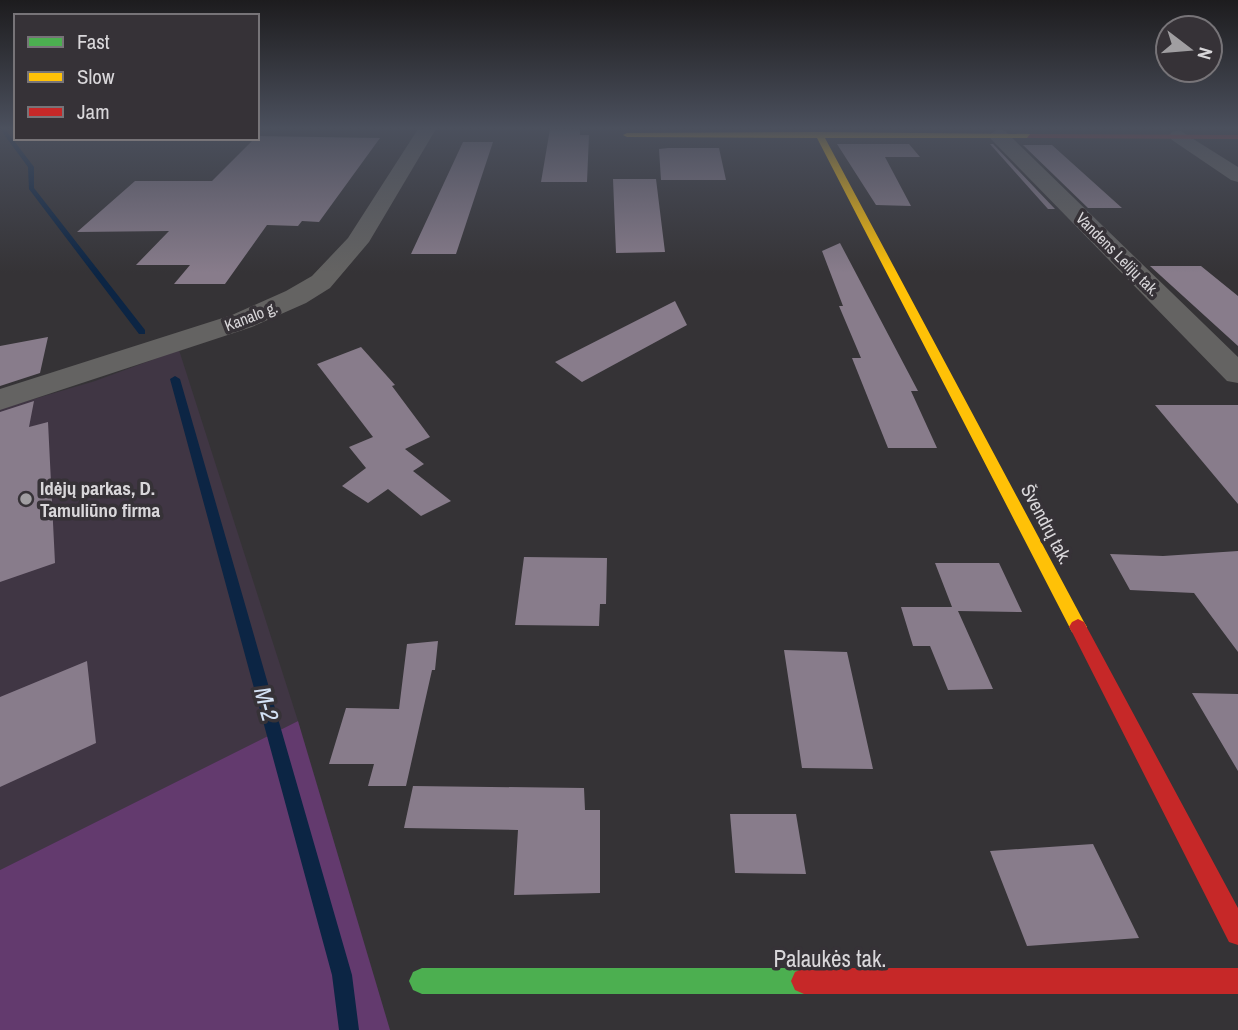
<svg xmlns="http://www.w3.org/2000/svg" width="1238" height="1030" viewBox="0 0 1238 1030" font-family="'Archivo Narrow',sans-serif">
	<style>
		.commercial { fill: #403644 }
		.green { fill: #633a6e }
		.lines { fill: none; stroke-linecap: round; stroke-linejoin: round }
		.stream { fill: #0c2544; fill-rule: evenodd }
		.building { fill: #887c8b }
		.street { fill: #646362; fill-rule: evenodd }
		.fast { fill: #4caf50; fill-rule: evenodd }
		.slow { fill: #ffc107; fill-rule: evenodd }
		.jam { fill: #c62828; fill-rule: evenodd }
		.poi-dot { fill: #a09ea1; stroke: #363237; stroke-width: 2.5 }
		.labels { text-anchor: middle; stroke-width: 7; stroke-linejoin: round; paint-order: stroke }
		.far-street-label { font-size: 16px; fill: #d9d7da; stroke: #363237 }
		.poi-label { font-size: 19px; font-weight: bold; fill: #d9d7da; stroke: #363237; text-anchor: start }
		.street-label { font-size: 19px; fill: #d9d7da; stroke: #363237 }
		.near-street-label { font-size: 23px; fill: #d9d7da; stroke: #363237 }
		.near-water-label { font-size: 24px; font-style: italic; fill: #d3e1f4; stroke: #363237 }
	</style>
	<rect width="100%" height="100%" fill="#353336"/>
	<path class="commercial" d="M 179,350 L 298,721 L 0,870 L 0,409 L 95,381 Z"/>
	<path class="green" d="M 298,721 L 390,1030 L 0,1030 L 0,870 Z"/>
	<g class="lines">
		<path class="stream" d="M 0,129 L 5,129 L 34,167 L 34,188 L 145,330 L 145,334 L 139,334 L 29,189 L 28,167 Z
			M 175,376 L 180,379 L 352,975 L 359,1030 L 339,1030 L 332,975 L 170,379 Z"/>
	</g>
	<path class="building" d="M 550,129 L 580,129 L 580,135 L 589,135 L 587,182 L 541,182 Z
		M 257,136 L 380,138 L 319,222 L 302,221 L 298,226 L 267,225 L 225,284 L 174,284 L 190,265 L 136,265 L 169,231 L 77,232 L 135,181 L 212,181 Z
		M 463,142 L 493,142 L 456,254 L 411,254 Z
		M 837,144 L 909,144 L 920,157 L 885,157 L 911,206 L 876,205 Z
		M 990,144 L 993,144 L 1055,209 L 1048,209 Z
		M 1023,145 L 1052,145 L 1122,208 L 1088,208 Z
		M 668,148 L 719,148 L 726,180 L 661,180 L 659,149 Z
		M 613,179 L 656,179 L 665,252 L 616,253 Z
		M 840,243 L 918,391 L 911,391 L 937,448 L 888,448 L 852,358 L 861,358 L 839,306 L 843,306 L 822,251 Z
		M 1150,266 L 1201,266 L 1238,296 L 1238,346 Z
		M 675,301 L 687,325 L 582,382 L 555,362 Z
		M 48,337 L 40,373 L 0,386 L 0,346 Z
		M 361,347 L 395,385 L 392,386 L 430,437 L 405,449 L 424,464 L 413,471 L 451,501 L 421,516 L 388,489 L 368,503 L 342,486 L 366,468 L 349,447 L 373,437 L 317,364 Z
		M 34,401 L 29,427 L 48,422 L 55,563 L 0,582 L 0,412 Z
		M 1155,405 L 1238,405 L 1238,504 Z
		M 1238,551 L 1238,652 L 1194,593 L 1130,590 L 1110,554 L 1163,556 Z
		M 524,557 L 607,558 L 606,604 L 600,604 L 599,626 L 515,625 Z
		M 935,563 L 999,563 L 1022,612 L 958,611 L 993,689 L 948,690 L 930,646 L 913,646 L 901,607 L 952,607 Z
		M 438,641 L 435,670 L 432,670 L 406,786 L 368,786 L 374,764 L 329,764 L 346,708 L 399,709 L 407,644 Z
		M 784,650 L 847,652 L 873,769 L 802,768 Z
		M 87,661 L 96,743 L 0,787 L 0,697 Z
		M 1192,693 L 1238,694 L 1238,771 Z
		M 413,786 L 584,788 L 585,810 L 600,810 L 600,893 L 514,895 L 518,830 L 404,828 Z
		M 730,814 L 796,814 L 806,874 L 735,873 Z
		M 1093,844 L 1139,938 L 1027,946 L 990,851 Z"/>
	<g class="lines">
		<path class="street" d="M 418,129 L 436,129 L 369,242 L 330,288 L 306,303 L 252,327 L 0,410 L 0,389 L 232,315 L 286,291 L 312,276 L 348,238 Z
			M 998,129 L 1005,131 L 1238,357 L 1238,383 L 1227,381 L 991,139 L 989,135 Z
			M 1179,130 L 1238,167 L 1238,182 L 1231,180 L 1172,140 L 1169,136 L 1172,132 Z"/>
		<path class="fast" d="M 422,968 L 804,968 L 813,972 L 817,981 L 813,990 L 804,994 L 422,994 L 413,990 L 409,981 L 413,972 Z"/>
		<path class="slow" d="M 819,132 L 1030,134 L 1034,136 L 1030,138 L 825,138 L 1084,622 L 1087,627 L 1084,632 L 1078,635 L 1072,632 L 817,138 L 627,137 L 623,135 L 627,133 Z"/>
		<path class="jam" d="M 1030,134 L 1238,135 L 1238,139 L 1027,138 Z
			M 1078,619 L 1084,622 L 1238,908 L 1238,945 L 1229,942 L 1072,632 L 1069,627 L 1072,622 Z
			M 804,968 L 1238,968 L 1238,994 L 804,994 L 795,990 L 791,981 L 795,972 Z"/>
	</g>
	<linearGradient id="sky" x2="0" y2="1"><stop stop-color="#1d1c1e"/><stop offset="0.47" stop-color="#4b505d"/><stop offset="1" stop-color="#4b505d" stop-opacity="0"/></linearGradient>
	<rect width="1238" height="273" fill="url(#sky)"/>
	<circle class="poi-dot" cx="26" cy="499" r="7"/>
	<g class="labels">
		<g class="far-street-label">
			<text transform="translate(1118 254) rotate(45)" y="6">Vandens Lelijų tak.</text>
			<text transform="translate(251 316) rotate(-21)" y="6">Kanalo g.</text>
		</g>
		<g class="poi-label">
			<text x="40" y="495">Idėjų parkas, D.<tspan x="40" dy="22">Tamuliūno firma</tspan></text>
		</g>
		<g class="street-label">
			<text transform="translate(1047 524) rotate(62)" y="7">Švendrų tak.</text>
		</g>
		<g class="near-street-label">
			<text x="830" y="967">Palaukės tak.</text>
		</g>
		<g class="near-water-label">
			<text transform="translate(266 704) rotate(74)" y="8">M-2</text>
		</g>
	</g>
	<rect x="14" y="14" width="245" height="126" fill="#363237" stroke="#777478" stroke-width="2"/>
	<rect x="28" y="37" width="35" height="10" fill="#4caf50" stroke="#777478" stroke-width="2"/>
	<text x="77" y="49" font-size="21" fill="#d9d7da">Fast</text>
	<rect x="28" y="72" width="35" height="10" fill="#ffc107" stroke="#777478" stroke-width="2"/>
	<text x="77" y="84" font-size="21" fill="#d9d7da">Slow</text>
	<rect x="28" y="107" width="35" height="10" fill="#c62828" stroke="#777478" stroke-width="2"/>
	<text x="77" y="119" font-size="21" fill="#d9d7da">Jam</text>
	<g transform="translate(1189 49) rotate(106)"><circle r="33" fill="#363237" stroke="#777478" stroke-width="2"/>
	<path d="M0-5L12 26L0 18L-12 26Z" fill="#a09ea1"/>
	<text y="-10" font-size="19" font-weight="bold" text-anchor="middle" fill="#d9d7da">N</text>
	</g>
</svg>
